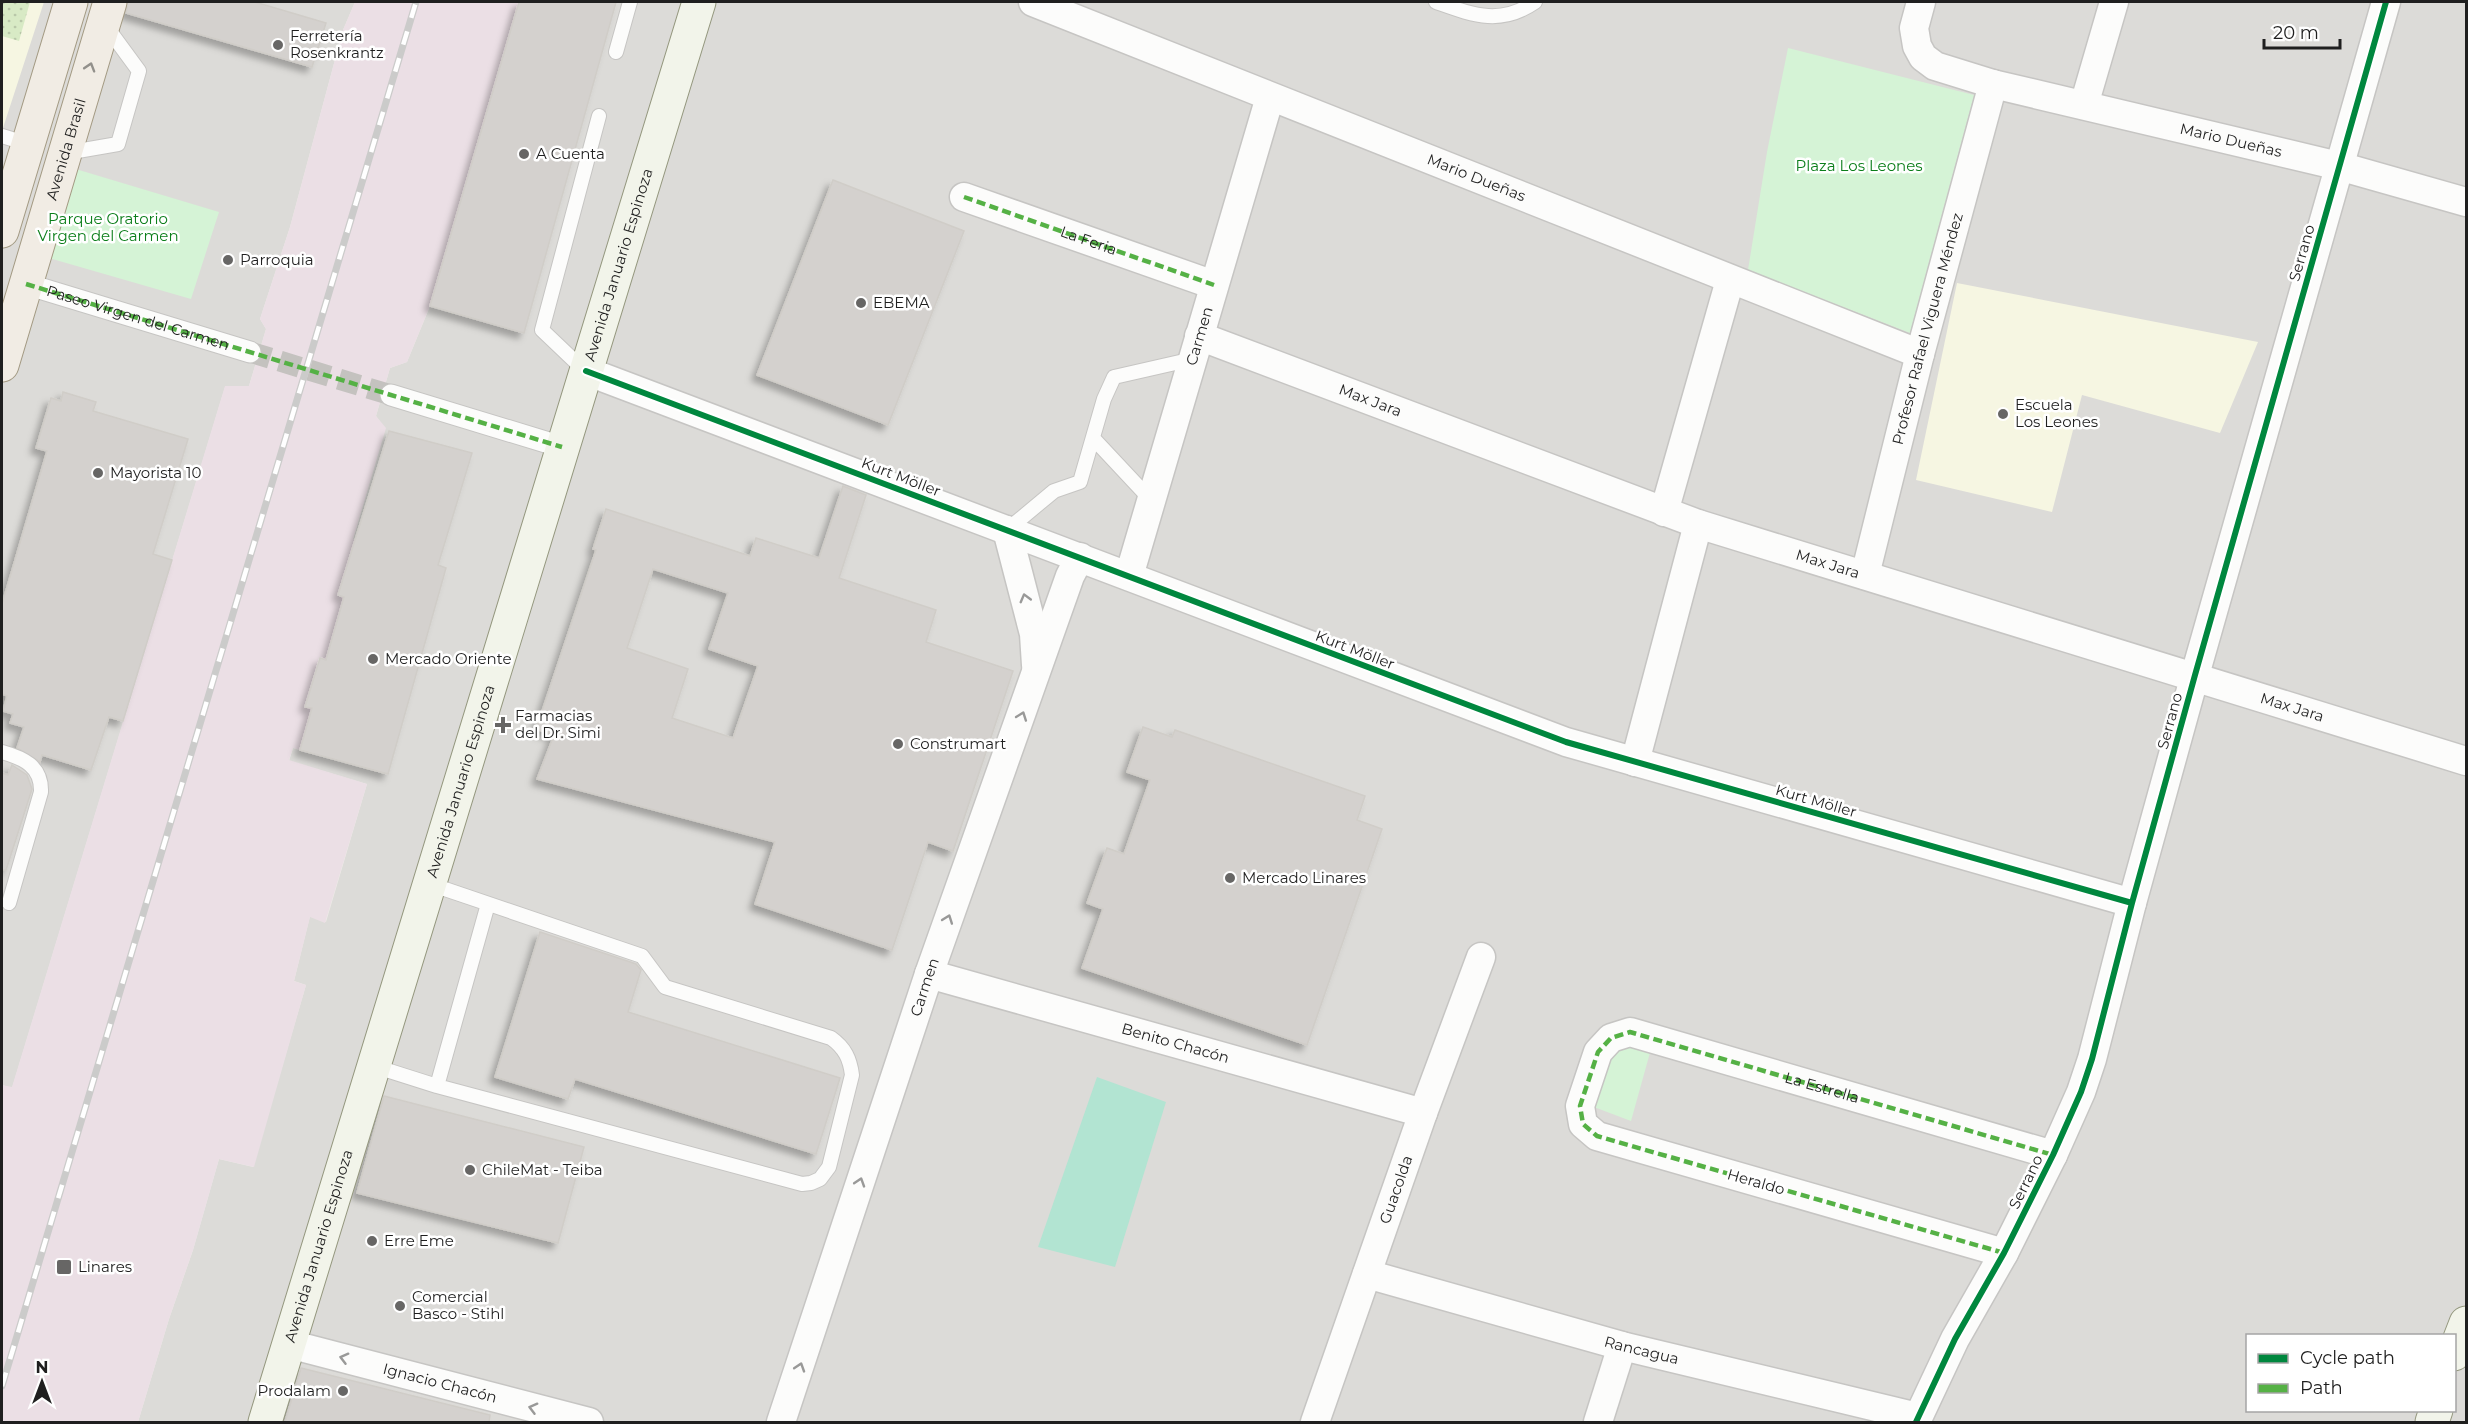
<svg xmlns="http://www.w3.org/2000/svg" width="2468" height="1424" viewBox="0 0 2468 1424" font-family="Montserrat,sans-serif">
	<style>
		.residential { fill: #dcdbd8; fill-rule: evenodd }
		.education { fill: #f6f6e2 }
		.railway { fill: #ebdfe5 }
		.grass { fill: url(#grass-dots) }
		.park { fill: #d5f3d6 }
		.pitch { fill: #b2e4d2 }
		.building { fill: #d4d1ce; stroke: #d0cdc8; stroke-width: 1.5; fill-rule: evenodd; filter: url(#shadow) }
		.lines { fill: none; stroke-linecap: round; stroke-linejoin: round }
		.pedestrian-tunnel { stroke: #c4c2bf; stroke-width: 21; stroke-dasharray: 21 10; stroke-linecap: butt }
		.service-casing { stroke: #c6c5c3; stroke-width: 16 }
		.pedestrian-casing { stroke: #c6c5c3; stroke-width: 23 }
		.minor-casing { stroke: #c6c5c3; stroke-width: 31 }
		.secondary-casing { stroke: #94977e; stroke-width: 35 }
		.primary-casing { stroke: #a39a83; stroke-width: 35 }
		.service { stroke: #fcfcfb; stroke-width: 14 }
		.pedestrian { stroke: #fcfcfb; stroke-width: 21 }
		.minor { stroke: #fcfcfb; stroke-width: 28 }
		.secondary { stroke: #f2f4ea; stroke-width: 33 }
		.primary { stroke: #f1ece4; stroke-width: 33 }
		.rail-casing { stroke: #cbcbca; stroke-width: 7 }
		.rail { stroke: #fff; stroke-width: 4.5; stroke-dasharray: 14; stroke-linecap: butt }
		.quiet { stroke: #55b145; stroke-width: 4.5; stroke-dasharray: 9 4.5; stroke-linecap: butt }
		.cycleway-casing { stroke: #fff; stroke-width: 10 }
		.cycleway { stroke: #00873e; stroke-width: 6 }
		.oneway { stroke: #92908b }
		.oneway2 { stroke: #999998 }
		.poi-dot { fill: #676665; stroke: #fff; stroke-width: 2 }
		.labels { text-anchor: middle; stroke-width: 5; stroke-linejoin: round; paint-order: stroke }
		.poi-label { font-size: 15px; fill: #1f1f1f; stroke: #fff; text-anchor: start }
		.street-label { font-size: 15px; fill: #1f1f1f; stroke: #fff }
		.park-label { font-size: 15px; fill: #0b7e1a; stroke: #fff }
	</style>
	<defs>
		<pattern id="grass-dots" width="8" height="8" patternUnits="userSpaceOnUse" patternTransform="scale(1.5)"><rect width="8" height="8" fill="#d8eac5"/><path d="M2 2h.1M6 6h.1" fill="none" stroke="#b9c8a9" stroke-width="1.8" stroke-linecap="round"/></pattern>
		<filter id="shadow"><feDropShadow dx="-5.5" dy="5.5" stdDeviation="3" flood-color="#0004"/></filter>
	</defs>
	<rect width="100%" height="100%" fill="#edebe7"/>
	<path class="residential" d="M 2,2 L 355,2 L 343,30 L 290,227 L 260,319 L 266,329 L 249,386 L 225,387 L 12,1088 L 2,1085 Z
		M 519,2 L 2466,2 L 2466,1422 L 138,1422 L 169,1319 L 193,1250 L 219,1159 L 253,1167 L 306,985 L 294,981 L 310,916 L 326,922 L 367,784 L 289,761 L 293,748 L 299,750 L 311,708 L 305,707 L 320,658 L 325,660 L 345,570 L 351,572 L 359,541 L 353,539 L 385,429 L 376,416 L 390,368 L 407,362 L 430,306 ZM 2248,1336 L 2454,1336 L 2454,1410 L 2248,1410 Z"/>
	<path class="education" d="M 2,2 L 44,2 L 2,131 Z
		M 1957,283 L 2258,342 L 2220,433 L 2082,395 L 2052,512 L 1916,480 Z"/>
	<path class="railway" d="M 355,2 L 519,2 L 430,306 L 407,362 L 390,368 L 376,416 L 386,428 L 353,539 L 360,542 L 351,572 L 345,571 L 338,595 L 344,597 L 326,660 L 319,658 L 305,706 L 312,708 L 300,750 L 293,748 L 289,760 L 367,784 L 325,923 L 310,917 L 294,981 L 306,985 L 254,1167 L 219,1159 L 193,1250 L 169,1319 L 138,1422 L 2,1422 L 2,1085 L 12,1087 L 225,386 L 249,386 L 266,329 L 260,319 L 290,227 L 343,30 Z"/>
	<path class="grass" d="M 2,2 L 30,2 L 19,41 L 2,36 Z"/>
	<path class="park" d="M 1788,48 L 1974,95 L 1910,333 L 1748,270 L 1767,152 Z
		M 69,167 L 219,212 L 191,299 L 42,256 Z
		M 1611,1038 L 1651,1049 L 1631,1121 L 1586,1104 Z"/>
	<path class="pitch" d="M 1097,1077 L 1166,1102 L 1115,1267 L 1038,1247 Z"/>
	<path class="building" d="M 128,2 L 255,2 L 326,23 L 312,67 L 126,13 Z
		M 519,2 L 616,2 L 524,333 L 430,306 Z
		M 833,180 L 964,231 L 888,425 L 757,375 Z
		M 63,392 L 96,402 L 93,411 L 188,439 L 153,554 L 172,560 L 123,721 L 109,717 L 91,770 L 42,755 L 40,762 L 17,748 L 24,727 L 10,723 L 13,714 L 3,711 L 7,696 L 2,694 L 2,604 L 47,451 L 36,448 L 51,398 L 61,401 Z
		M 389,431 L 472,453 L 438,565 L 446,568 L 388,774 L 300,750 L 312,708 L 305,707 L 320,658 L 326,660 L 344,597 L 338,595 Z
		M 843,486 L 866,495 L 839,578 L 936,610 L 926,642 L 1013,671 L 953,851 L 928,842 L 892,950 L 755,904 L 775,842 L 537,779 L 554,735 L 536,729 L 596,550 L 593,549 L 606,509 L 750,556 L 756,538 L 819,558 ZM 653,569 L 728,593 L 709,649 L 758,666 L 733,738 L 672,718 L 688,669 L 627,648 Z
		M 1143,727 L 1172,737 L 1175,730 L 1365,796 L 1357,820 L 1382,829 L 1307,1045 L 1082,968 L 1103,909 L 1087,903 L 1107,848 L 1124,854 L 1150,780 L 1127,772 Z
		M 12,765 L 27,775 L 32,789 L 6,870 L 2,870 L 2,773 L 8,775 Z
		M 540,932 L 636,964 L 641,970 L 628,1012 L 840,1078 L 816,1154 L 575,1079 L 568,1099 L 495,1077 Z
		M 384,1096 L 584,1147 L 558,1243 L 357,1193 Z
		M 301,1368 L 490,1415 L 489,1422 L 285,1422 Z"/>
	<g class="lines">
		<path class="pedestrian-tunnel" d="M 250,352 L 391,395"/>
		<g class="service-casing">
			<path id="service" d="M 1436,2 C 1473,15 1500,26 1535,2
				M 616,52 L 630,2
				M 2,136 L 28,144
				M 66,153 L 118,144 L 139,71 L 106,26
				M 584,370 L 542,330 L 599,116
				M 1093,438 L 1151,500
				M 1007,530 L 1054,491 L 1080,482 L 1104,399 L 1114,377 L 1193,359
				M 2,752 C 23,758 42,766 41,792 L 9,903
				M 374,1066 L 437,1086 L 802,1184 L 811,1183 L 820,1179 L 829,1167 L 852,1075 C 850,1059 845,1048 831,1038 L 665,987 L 642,956 L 430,884
				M 437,1086 L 488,904"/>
		</g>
		<g class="pedestrian-casing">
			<g id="pedestrian">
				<path id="s1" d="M 26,284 L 250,352"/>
				<path d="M 391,395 L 562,447"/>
			</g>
		</g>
		<g class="minor-casing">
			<g id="minor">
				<path id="s2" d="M 1033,2 L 1920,354"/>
				<path id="s3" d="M 1921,2 L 1914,28 L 1917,46 L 1923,57 L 1935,66 L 1993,84 L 2339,166 L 2466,202"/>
				<path d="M 2084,105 L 2114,2"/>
				<path id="s4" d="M 964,197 L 1214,285"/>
				<path id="s5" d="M 1199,336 L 1698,524 L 2466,761"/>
				<path d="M 586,371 L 1566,742 L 2132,903"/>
				<path d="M 1664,512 L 1730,280"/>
				<path d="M 1007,530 L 1034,634 L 1036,665"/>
				<path id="s6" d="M 1865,575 L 1920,354 L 1993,84"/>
				<path id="s7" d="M 1129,576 L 1270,97"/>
				<path d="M 1635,762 L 1698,524"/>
				<path id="s8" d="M 929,974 L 1423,1113"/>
				<path id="s9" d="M 2004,1253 L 1597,1136 L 1583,1124 L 1580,1106 L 1598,1052 L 1611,1038 L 1630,1032 L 2053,1155"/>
				<path id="s10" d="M 1367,1274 L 1622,1346 L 1918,1417"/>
				<path id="s11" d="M 289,1344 L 589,1422"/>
				<path id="s12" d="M 781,1422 L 929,974 L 1070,576 L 1080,557"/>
				<path id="s13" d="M 1315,1422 L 1423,1113 L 1481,957"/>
				<path d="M 1598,1422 L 1622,1346"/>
				<path d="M 1916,1422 L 1955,1339 L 2004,1253 L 2053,1155 L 2081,1092 L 2092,1059 L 2132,903 L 2195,675 L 2386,2"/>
			</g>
		</g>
		<g class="secondary-casing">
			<g id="secondary">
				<path d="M 2454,1354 L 2466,1323"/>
				<path id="s14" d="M 265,1422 L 699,2"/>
				<path d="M 2432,1422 L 2436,1410"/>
			</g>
		</g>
		<g class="primary-casing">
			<g id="primary">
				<path d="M 2,231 L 71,2"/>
				<path id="s15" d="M 2,365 L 110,2"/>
			</g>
		</g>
		<use href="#service" class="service"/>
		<use href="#pedestrian" class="pedestrian"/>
		<use href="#minor" class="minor"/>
		<use href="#secondary" class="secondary"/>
		<use href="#primary" class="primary"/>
		<g class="rail-casing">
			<path id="rail" d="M 2,1386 L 416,2"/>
		</g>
		<use href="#rail" class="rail"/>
		<path class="quiet" d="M 964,197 L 1214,285
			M 26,284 L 562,447
			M 2004,1253 L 1597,1136 L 1583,1124 L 1580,1106 L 1598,1052 L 1611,1038 L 1630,1032 L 2053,1155"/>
		<g class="cycleway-casing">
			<path id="cycleway" d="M 586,371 L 1566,742 L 2132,903
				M 1916,1422 L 1955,1339 L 2004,1253 L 2053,1155 L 2081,1092 L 2092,1059 L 2132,903 L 2195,675 L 2386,2"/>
		</g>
		<use href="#cycleway" class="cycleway"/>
	</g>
	<defs><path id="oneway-chevron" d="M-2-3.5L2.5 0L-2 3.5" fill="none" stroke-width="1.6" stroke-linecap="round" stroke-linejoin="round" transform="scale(1.5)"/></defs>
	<use class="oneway" href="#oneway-chevron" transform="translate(90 67) rotate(-73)"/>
	<g class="oneway2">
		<use href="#oneway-chevron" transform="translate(1025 598) rotate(-105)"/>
		<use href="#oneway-chevron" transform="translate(1022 716) rotate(-70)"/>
		<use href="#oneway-chevron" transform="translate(948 919) rotate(-70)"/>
		<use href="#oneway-chevron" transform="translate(860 1182) rotate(-72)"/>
		<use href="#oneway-chevron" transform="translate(344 1358) rotate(-165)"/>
		<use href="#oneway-chevron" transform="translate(800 1367) rotate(-72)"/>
		<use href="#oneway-chevron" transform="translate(533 1408) rotate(-165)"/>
	</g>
	<g class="poi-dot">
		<circle cx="278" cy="45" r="6"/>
		<circle cx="524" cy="154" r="6"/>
		<circle cx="228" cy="260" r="6"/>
		<circle cx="861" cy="303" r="6"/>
		<circle cx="2003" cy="414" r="6"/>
		<circle cx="98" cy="473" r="6"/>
		<circle cx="373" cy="659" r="6"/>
		<path d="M500 716h6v6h6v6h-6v6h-6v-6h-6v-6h6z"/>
		<circle cx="898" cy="744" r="6"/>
		<circle cx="1230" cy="878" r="6"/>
		<circle cx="470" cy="1170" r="6"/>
		<circle cx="372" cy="1241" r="6"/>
		<rect x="56" y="1259" width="16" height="16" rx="3"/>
		<circle cx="400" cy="1306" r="6"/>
		<circle cx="343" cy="1391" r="6"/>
	</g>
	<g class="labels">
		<g class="poi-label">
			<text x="290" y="41">Ferretería<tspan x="290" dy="17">Rosenkrantz</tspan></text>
			<text x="536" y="159">A Cuenta</text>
			<text x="240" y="265">Parroquia</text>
			<text x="873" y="308">EBEMA</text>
			<text x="2015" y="410">Escuela<tspan x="2015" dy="17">Los Leones</tspan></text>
			<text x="110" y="478">Mayorista 10</text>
			<text x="385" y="664">Mercado Oriente</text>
			<text x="515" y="721">Farmacias<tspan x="515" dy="17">del Dr. Simi</tspan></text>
			<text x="910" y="749">Construmart</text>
			<text x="1242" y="883">Mercado Linares</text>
			<text x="482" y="1175">ChileMat - Teiba</text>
			<text x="384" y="1246">Erre Eme</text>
			<text x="78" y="1272">Linares</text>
			<text x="412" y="1302">Comercial<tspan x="412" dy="17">Basco - Stihl</tspan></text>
			<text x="331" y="1396" text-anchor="end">Prodalam</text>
		</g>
		<g class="street-label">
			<text dy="5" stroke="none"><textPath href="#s3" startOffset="378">Mario Dueñas</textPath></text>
			<text dy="5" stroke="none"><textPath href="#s15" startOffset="225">Avenida Brasil</textPath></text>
			<text dy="5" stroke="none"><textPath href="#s2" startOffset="477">Mario Dueñas</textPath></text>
			<text dy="5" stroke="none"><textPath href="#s4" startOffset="132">La Feria</textPath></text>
			<text transform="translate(2302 253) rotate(-74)" y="5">Serrano</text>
			<text dy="5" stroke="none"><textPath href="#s14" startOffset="1210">Avenida Januario Espinoza</textPath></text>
			<text dy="5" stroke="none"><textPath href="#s1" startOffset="117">Paseo Virgen del Carmen</textPath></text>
			<text dy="5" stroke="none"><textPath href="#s6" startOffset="254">Profesor Rafael Viguera Méndez</textPath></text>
			<text dy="5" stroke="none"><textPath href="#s7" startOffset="250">Carmen</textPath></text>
			<text dy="5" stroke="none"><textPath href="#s5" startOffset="183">Max Jara</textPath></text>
			<text transform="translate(901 477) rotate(21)" y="5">Kurt Möller</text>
			<text dy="5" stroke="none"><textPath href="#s5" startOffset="669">Max Jara</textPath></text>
			<text transform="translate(1355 650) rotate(21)" y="5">Kurt Möller</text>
			<text dy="5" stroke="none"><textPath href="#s5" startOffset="1155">Max Jara</textPath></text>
			<text transform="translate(2170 721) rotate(-75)" y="5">Serrano</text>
			<text dy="5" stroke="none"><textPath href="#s14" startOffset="670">Avenida Januario Espinoza</textPath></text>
			<text transform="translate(1816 801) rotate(16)" y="5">Kurt Möller</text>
			<text dy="5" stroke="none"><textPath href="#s12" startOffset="458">Carmen</textPath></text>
			<text dy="5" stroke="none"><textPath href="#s8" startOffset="256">Benito Chacón</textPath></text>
			<text dy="5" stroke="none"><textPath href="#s9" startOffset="756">La Estrella</textPath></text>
			<text transform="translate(1756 1182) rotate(16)" y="5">Heraldo</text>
			<text transform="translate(2026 1182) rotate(-64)" y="5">Serrano</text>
			<text dy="5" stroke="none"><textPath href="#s13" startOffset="246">Guacolda</textPath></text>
			<text dy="5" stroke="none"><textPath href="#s14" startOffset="184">Avenida Januario Espinoza</textPath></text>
			<text dy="5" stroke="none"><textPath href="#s10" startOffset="285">Rancagua</textPath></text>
			<text dy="5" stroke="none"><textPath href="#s11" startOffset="156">Ignacio Chacón</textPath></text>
		</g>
		<g class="park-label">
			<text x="1859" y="171">Plaza Los Leones</text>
			<text x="108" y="224">Parque Oratorio<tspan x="108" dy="17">Virgen del Carmen</tspan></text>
		</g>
	</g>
	<rect width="2468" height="1424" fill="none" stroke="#1f1f1f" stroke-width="6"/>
	<rect x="2246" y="1334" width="210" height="78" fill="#ffffff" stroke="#a5a5a5" stroke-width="1.5"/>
	<rect x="2258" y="1354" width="30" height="9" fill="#00873e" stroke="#a5a5a5" stroke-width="1.5"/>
	<text x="2300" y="1364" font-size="18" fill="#1f1f1f">Cycle path</text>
	<rect x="2258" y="1384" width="30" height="9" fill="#55b145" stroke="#a5a5a5" stroke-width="1.5"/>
	<text x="2300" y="1394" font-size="18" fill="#1f1f1f">Path</text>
	<g transform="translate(42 1382)" stroke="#ffffff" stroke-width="4.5" paint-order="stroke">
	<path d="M0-4.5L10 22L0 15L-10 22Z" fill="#1f1f1f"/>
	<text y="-9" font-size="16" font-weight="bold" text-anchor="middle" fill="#1f1f1f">N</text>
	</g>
	<path d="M2264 39v9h76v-9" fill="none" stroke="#1f1f1f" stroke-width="3"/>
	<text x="2273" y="39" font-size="18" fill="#1f1f1f" stroke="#ffffff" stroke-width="4.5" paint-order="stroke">20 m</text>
</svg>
